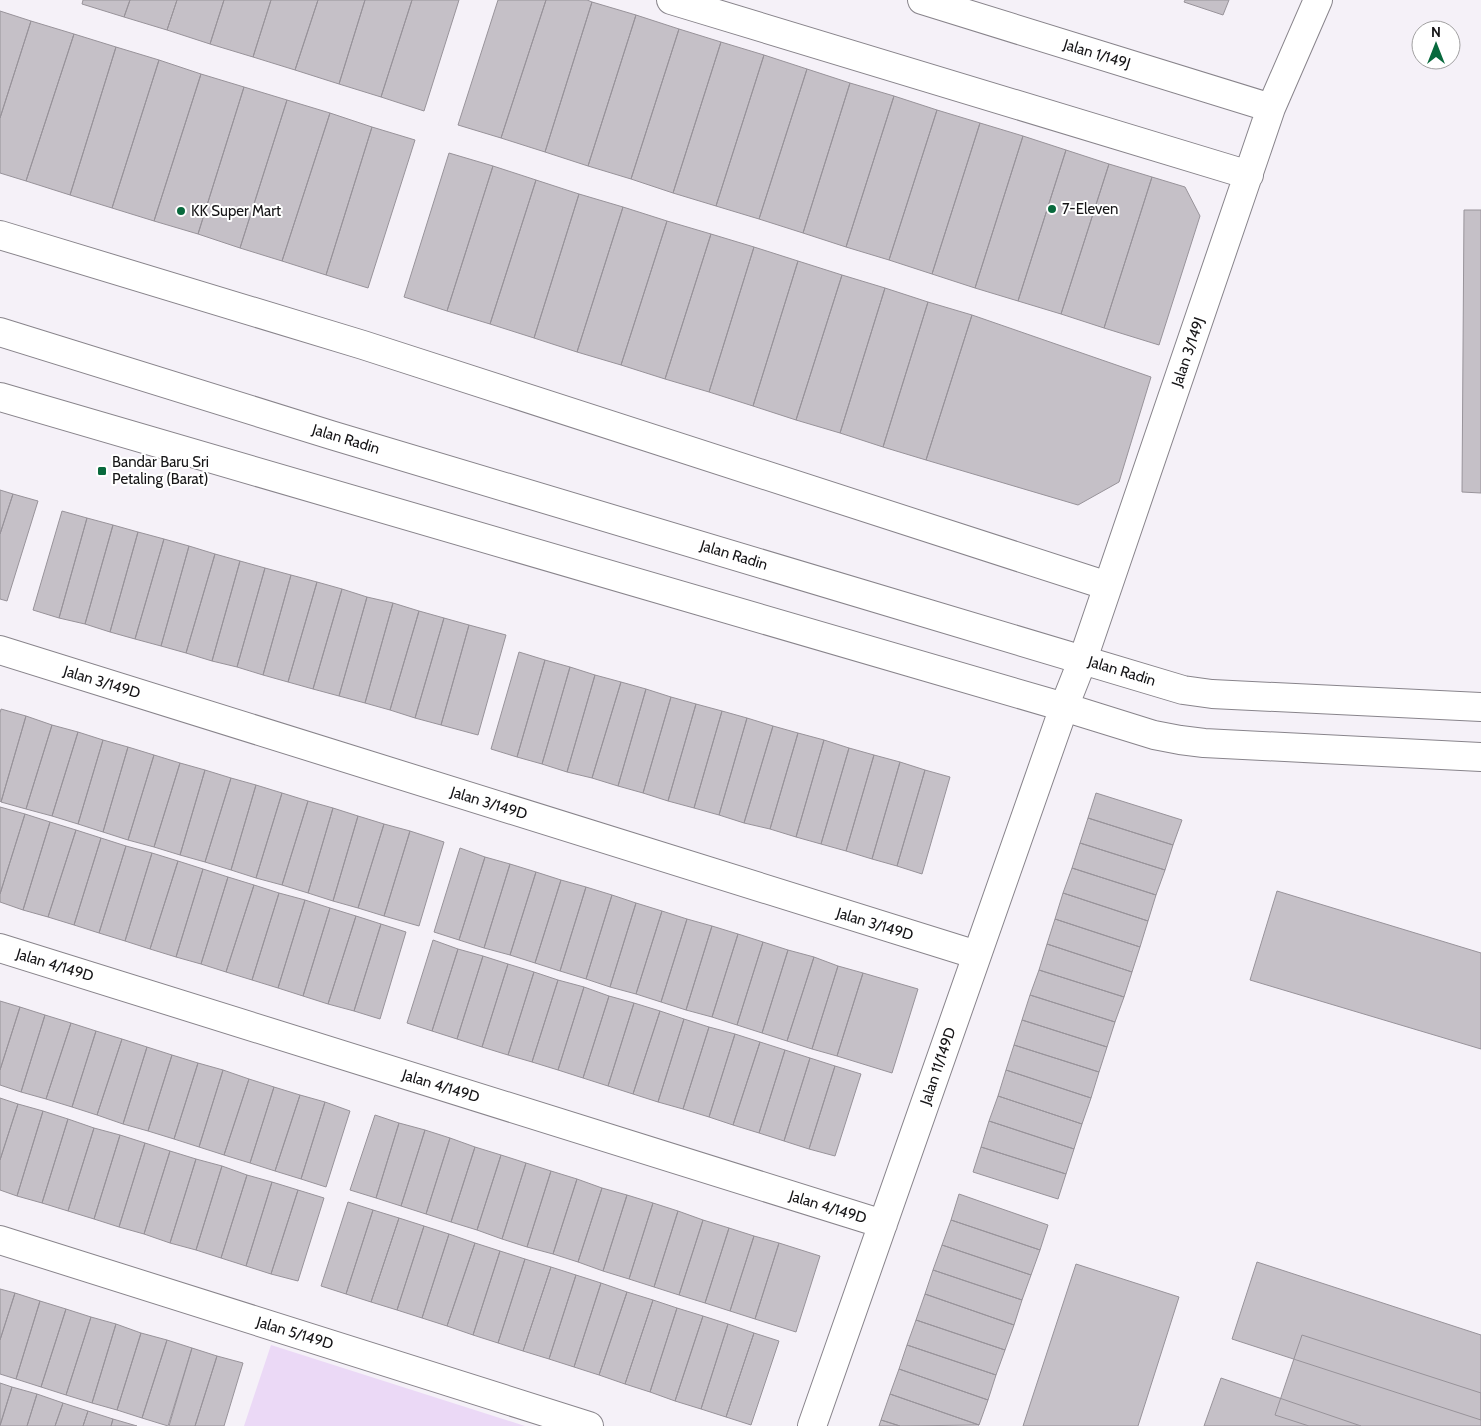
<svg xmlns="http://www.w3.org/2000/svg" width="1481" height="1426" viewBox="0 0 1481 1426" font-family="Cabin,sans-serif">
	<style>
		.green { fill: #ebd9f6 }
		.building { fill: #c5c0c7; stroke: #98939a }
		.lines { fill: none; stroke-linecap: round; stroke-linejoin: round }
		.minor-casing { stroke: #88848b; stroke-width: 30 }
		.minor { stroke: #fff; stroke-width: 28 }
		.poi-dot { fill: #08693d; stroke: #fff; stroke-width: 2 }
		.labels { text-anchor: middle; stroke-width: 4; stroke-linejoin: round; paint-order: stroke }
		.street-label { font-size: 15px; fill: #161517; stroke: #fff }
		.poi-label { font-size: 15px; fill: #161517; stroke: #fff; text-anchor: start }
	</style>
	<rect width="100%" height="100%" fill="#f5f1f8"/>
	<path class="green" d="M 271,1345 L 525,1426 L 244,1426 Z"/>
	<path class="building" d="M 83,0 L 130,0 L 124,17 L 82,4 Z
		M 130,0 L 177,0 L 167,30 L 124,17 Z
		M 177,0 L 224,0 L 210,44 L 167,30 Z
		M 224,0 L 271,0 L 253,57 L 210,44 Z
		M 271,0 L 318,0 L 295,70 L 253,57 Z
		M 318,0 L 365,0 L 339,84 L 295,70 Z
		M 365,0 L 412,0 L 381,97 L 339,84 Z
		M 412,0 L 459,0 L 424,111 L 381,97 Z
		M 498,0 L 546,0 L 501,138 L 458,125 Z
		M 546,0 L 587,0 L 592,2 L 545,152 L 501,138 Z
		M 1185,0 L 1229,0 L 1223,15 L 1184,2 Z
		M 592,2 L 636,15 L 588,166 L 545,152 Z
		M 0,11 L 31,21 L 0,118 Z
		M 636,15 L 679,29 L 631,179 L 588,166 Z
		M 31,21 L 74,34 L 26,181 L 0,173 L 0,118 Z
		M 679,29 L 721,42 L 673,193 L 631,179 Z
		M 74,34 L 116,47 L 70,195 L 26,181 Z
		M 721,42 L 764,55 L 716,206 L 673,193 Z
		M 116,47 L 159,60 L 112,208 L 70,195 Z
		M 764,55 L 807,69 L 759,219 L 716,206 Z
		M 159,60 L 201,74 L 154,221 L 112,208 Z
		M 807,69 L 850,83 L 803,233 L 759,219 Z
		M 201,74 L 244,87 L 198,234 L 154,221 Z
		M 850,83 L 894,96 L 846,247 L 803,233 Z
		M 244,87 L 287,100 L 240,248 L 198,234 Z
		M 894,96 L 937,110 L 889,260 L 846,247 Z
		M 287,100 L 330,113 L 282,261 L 240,248 Z
		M 937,110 L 980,123 L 932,274 L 889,260 Z
		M 330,113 L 372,127 L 326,275 L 282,261 Z
		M 980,123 L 1023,136 L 975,288 L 932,274 Z
		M 372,127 L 415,140 L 368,288 L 326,275 Z
		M 1023,136 L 1066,150 L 1018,301 L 975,288 Z
		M 1066,150 L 1109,164 L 1061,314 L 1018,301 Z
		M 449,153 L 493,166 L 447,311 L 404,297 Z
		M 1109,164 L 1152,177 L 1104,328 L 1061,314 Z
		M 493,166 L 536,180 L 490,324 L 447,311 Z
		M 1152,177 L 1185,187 L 1200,216 L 1159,345 L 1104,328 Z
		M 536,180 L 579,194 L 534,338 L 490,324 Z
		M 579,194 L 623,207 L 577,352 L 534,338 Z
		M 623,207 L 667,221 L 621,365 L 577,352 Z
		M 1464,210 L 1481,210 L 1481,493 L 1462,492 Z
		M 667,221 L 711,234 L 665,379 L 621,365 Z
		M 711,234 L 754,247 L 709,392 L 665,379 Z
		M 754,247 L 798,261 L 753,406 L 709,392 Z
		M 798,261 L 842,275 L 796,420 L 753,406 Z
		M 842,275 L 885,288 L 840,433 L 796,420 Z
		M 885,288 L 928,302 L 883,447 L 840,433 Z
		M 928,302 L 972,315 L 926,460 L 883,447 Z
		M 972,315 L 1151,377 L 1119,482 L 1078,505 L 926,460 Z
		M 0,490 L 13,494 L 0,534 Z
		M 13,494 L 38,501 L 7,601 L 0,599 L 0,534 Z
		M 62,511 L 87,518 L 59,618 L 33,610 Z
		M 87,518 L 113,525 L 85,624 L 59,618 Z
		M 113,525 L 138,532 L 110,632 L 85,624 Z
		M 138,532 L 164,539 L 135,639 L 110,632 Z
		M 164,539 L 189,546 L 161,646 L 135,639 Z
		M 189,546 L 215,554 L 186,653 L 161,646 Z
		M 215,554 L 240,561 L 212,661 L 186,653 Z
		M 240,561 L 265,568 L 237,667 L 212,661 Z
		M 265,568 L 291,575 L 263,675 L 237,667 Z
		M 291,575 L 317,582 L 288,682 L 263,675 Z
		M 317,582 L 342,589 L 313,689 L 288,682 Z
		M 342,589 L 367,597 L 339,696 L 313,689 Z
		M 367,597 L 393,603 L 365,703 L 339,696 Z
		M 393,603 L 419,611 L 390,710 L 365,703 Z
		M 419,611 L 444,618 L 415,718 L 390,710 Z
		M 444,618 L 469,625 L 441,725 L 415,718 Z
		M 469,625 L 506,635 L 478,735 L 441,725 Z
		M 519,652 L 545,660 L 517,757 L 491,749 Z
		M 545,660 L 570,667 L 542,764 L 517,757 Z
		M 570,667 L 595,675 L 567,772 L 542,764 Z
		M 595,675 L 621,682 L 592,778 L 567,772 Z
		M 621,682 L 646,689 L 618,786 L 592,778 Z
		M 646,689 L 671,697 L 643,793 L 618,786 Z
		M 671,697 L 696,704 L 668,801 L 643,793 Z
		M 696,704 L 722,711 L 694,808 L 668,801 Z
		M 1,709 L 26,716 L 1,802 L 0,801 L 0,713 Z
		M 722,711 L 747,718 L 719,815 L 694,808 Z
		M 26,716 L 52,725 L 26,809 L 1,802 Z
		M 747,718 L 773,726 L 744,823 L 719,815 Z
		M 52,725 L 78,732 L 52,816 L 26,809 Z
		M 773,726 L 798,733 L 770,829 L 744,823 Z
		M 78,732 L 103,740 L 78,824 L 52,816 Z
		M 798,733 L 824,740 L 796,837 L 770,829 Z
		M 103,740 L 128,747 L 103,832 L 78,824 Z
		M 824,740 L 849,748 L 821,844 L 796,837 Z
		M 128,747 L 154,755 L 128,840 L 103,832 Z
		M 849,748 L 874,755 L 846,851 L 821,844 Z
		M 154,755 L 180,763 L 154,847 L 128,840 Z
		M 874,755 L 900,762 L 872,859 L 846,851 Z
		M 900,762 L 925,770 L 897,866 L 872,859 Z
		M 180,763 L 205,770 L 180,855 L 154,847 Z
		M 205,770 L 231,778 L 205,862 L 180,855 Z
		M 925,770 L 950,777 L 922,874 L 897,866 Z
		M 231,778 L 256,785 L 231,870 L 205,862 Z
		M 256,785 L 282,793 L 256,878 L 231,870 Z
		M 282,793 L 308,801 L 282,885 L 256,878 Z
		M 1096,793 L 1182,820 L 1173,845 L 1088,818 Z
		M 308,801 L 333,808 L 308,893 L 282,885 Z
		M 0,807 L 25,814 L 0,894 Z
		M 333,808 L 358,816 L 333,901 L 308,893 Z
		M 25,814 L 50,822 L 23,910 L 0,902 L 0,894 Z
		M 358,816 L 384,824 L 358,908 L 333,901 Z
		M 1088,818 L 1173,845 L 1165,870 L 1080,843 Z
		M 50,822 L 76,830 L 48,917 L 23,910 Z
		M 384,824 L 410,831 L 384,916 L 358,908 Z
		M 76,830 L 101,838 L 74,925 L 48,917 Z
		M 410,831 L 444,842 L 419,926 L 384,916 Z
		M 101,838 L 126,846 L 99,933 L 74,925 Z
		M 1080,843 L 1165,870 L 1156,895 L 1072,868 Z
		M 126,846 L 152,853 L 125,941 L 99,933 Z
		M 460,848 L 485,857 L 459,940 L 434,932 Z
		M 152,853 L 178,861 L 150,949 L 125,941 Z
		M 485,857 L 510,864 L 484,948 L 459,940 Z
		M 178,861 L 203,869 L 176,957 L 150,949 Z
		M 510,864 L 536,872 L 510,955 L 484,948 Z
		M 1072,868 L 1156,895 L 1148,921 L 1063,893 Z
		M 203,869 L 228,877 L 201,964 L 176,957 Z
		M 536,872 L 561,880 L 535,963 L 510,955 Z
		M 228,877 L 254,885 L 226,972 L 201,964 Z
		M 561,880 L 586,887 L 560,971 L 535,963 Z
		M 254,885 L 279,893 L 252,980 L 226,972 Z
		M 586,887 L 612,895 L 586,979 L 560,971 Z
		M 1277,891 L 1481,953 L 1481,1049 L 1250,980 Z
		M 279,893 L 305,900 L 278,988 L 252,980 Z
		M 1063,893 L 1148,921 L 1140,947 L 1055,919 Z
		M 612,895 L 636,903 L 610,987 L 586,979 Z
		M 305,900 L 330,908 L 303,996 L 278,988 Z
		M 636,903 L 662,911 L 636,994 L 610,987 Z
		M 330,908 L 356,916 L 328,1004 L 303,996 Z
		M 662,911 L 687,919 L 661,1002 L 636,994 Z
		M 356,916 L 381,924 L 354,1011 L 328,1004 Z
		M 687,919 L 712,926 L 686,1010 L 661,1002 Z
		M 1055,919 L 1140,947 L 1132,972 L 1047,944 Z
		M 381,924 L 406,932 L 380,1019 L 354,1011 Z
		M 712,926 L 738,934 L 712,1017 L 686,1010 Z
		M 738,934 L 763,942 L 737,1025 L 712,1017 Z
		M 433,940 L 458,949 L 432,1031 L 407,1023 Z
		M 763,942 L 788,950 L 762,1033 L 737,1025 Z
		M 1047,944 L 1132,972 L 1124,997 L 1039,970 Z
		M 458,949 L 483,956 L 457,1039 L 432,1031 Z
		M 788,950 L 814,957 L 787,1041 L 762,1033 Z
		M 483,956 L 508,964 L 482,1047 L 457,1039 Z
		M 814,957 L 838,966 L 812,1049 L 787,1041 Z
		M 508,964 L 534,972 L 508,1055 L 482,1047 Z
		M 838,966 L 863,973 L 837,1056 L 812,1049 Z
		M 1039,970 L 1124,997 L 1115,1022 L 1030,995 Z
		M 534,972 L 558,980 L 532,1062 L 508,1055 Z
		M 863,973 L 918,989 L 892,1073 L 837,1056 Z
		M 558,980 L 584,987 L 558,1070 L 532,1062 Z
		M 584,987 L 609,996 L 583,1078 L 558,1070 Z
		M 1030,995 L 1115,1022 L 1107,1047 L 1022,1020 Z
		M 609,996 L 634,1003 L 608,1086 L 583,1078 Z
		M 0,1001 L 20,1007 L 0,1070 Z
		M 634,1003 L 660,1011 L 633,1094 L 608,1086 Z
		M 20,1007 L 45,1015 L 21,1092 L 0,1085 L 0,1070 Z
		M 660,1011 L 684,1019 L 658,1102 L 633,1094 Z
		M 45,1015 L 71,1023 L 46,1099 L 21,1092 Z
		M 684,1019 L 709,1027 L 683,1109 L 658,1102 Z
		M 1022,1020 L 1107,1047 L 1099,1072 L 1014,1045 Z
		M 71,1023 L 96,1031 L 72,1107 L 46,1099 Z
		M 709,1027 L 735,1034 L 709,1117 L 683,1109 Z
		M 96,1031 L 122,1039 L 97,1115 L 72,1107 Z
		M 735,1034 L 760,1042 L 733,1125 L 709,1117 Z
		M 122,1039 L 147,1047 L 123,1124 L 97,1115 Z
		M 760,1042 L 785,1050 L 759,1133 L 733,1125 Z
		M 1014,1045 L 1099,1072 L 1091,1098 L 1006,1070 Z
		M 147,1047 L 172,1055 L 148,1131 L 123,1124 Z
		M 785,1050 L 810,1058 L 784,1141 L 759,1133 Z
		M 172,1055 L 198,1063 L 174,1139 L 148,1131 Z
		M 810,1058 L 835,1066 L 809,1149 L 784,1141 Z
		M 198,1063 L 223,1070 L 199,1147 L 174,1139 Z
		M 835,1066 L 861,1074 L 835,1156 L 809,1149 Z
		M 223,1070 L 249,1079 L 224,1155 L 199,1147 Z
		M 1006,1070 L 1091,1098 L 1082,1124 L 998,1096 Z
		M 249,1079 L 274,1087 L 250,1163 L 224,1155 Z
		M 274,1087 L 300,1095 L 275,1171 L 250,1163 Z
		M 300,1095 L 325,1102 L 301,1179 L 275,1171 Z
		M 998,1096 L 1082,1124 L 1074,1149 L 989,1121 Z
		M 0,1098 L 18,1104 L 0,1160 Z
		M 325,1102 L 350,1111 L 326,1187 L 301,1179 Z
		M 18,1104 L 43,1111 L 17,1196 L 0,1190 L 0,1160 Z
		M 43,1111 L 68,1119 L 42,1203 L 17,1196 Z
		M 375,1115 L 399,1123 L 376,1198 L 350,1190 Z
		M 68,1119 L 94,1128 L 68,1211 L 42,1203 Z
		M 989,1121 L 1074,1149 L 1066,1174 L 981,1147 Z
		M 399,1123 L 425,1130 L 401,1206 L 376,1198 Z
		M 94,1128 L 120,1135 L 94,1219 L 68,1211 Z
		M 425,1130 L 450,1138 L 426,1214 L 401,1206 Z
		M 120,1135 L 145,1143 L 119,1227 L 94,1219 Z
		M 450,1138 L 475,1147 L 451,1222 L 426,1214 Z
		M 145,1143 L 170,1151 L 144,1234 L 119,1227 Z
		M 475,1147 L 501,1155 L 477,1230 L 451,1222 Z
		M 981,1147 L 1066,1174 L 1058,1199 L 973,1172 Z
		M 170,1151 L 196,1159 L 170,1243 L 144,1234 Z
		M 501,1155 L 526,1163 L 502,1239 L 477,1230 Z
		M 196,1159 L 222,1166 L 196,1250 L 170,1243 Z
		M 526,1163 L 551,1171 L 527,1247 L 502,1239 Z
		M 222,1166 L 247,1175 L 221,1258 L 196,1250 Z
		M 551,1171 L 577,1179 L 553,1254 L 527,1247 Z
		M 247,1175 L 272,1182 L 246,1266 L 221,1258 Z
		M 577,1179 L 602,1188 L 578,1262 L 553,1254 Z
		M 272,1182 L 298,1190 L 271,1274 L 246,1266 Z
		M 602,1188 L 627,1195 L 603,1271 L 578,1262 Z
		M 298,1190 L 324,1198 L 298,1281 L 271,1274 Z
		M 959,1194 L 1048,1225 L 1040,1250 L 951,1220 Z
		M 627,1195 L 653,1203 L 629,1279 L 603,1271 Z
		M 348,1202 L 373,1210 L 346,1294 L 321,1286 Z
		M 653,1203 L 678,1211 L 654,1287 L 629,1279 Z
		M 373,1210 L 399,1218 L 371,1302 L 346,1294 Z
		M 678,1211 L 703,1220 L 679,1295 L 654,1287 Z
		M 399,1218 L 424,1226 L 397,1310 L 371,1302 Z
		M 703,1220 L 729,1228 L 705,1303 L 679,1295 Z
		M 951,1220 L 1040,1250 L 1031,1275 L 942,1245 Z
		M 424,1226 L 449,1234 L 422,1318 L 397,1310 Z
		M 729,1228 L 754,1236 L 730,1311 L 705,1303 Z
		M 449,1234 L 475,1243 L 447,1326 L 422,1318 Z
		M 754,1236 L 779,1243 L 755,1319 L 730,1311 Z
		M 475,1243 L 500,1251 L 473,1335 L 447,1326 Z
		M 779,1243 L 820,1256 L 796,1332 L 755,1319 Z
		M 942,1245 L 1031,1275 L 1022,1300 L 933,1270 Z
		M 500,1251 L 525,1259 L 498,1343 L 473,1335 Z
		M 525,1259 L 551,1267 L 523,1351 L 498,1343 Z
		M 1257,1262 L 1481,1335 L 1481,1420 L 1232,1339 Z
		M 1076,1264 L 1179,1297 L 1138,1426 L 1023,1426 Z
		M 551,1267 L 576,1275 L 549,1359 L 523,1351 Z
		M 933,1270 L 1022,1300 L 1014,1325 L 925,1294 Z
		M 576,1275 L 601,1283 L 574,1367 L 549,1359 Z
		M 601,1283 L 627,1292 L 599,1375 L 574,1367 Z
		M 0,1289 L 15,1293 L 0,1340 Z
		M 627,1292 L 653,1300 L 625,1384 L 599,1375 Z
		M 15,1293 L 40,1301 L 16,1379 L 0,1374 L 0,1340 Z
		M 925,1294 L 1014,1325 L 1005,1350 L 916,1320 Z
		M 653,1300 L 677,1308 L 650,1392 L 625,1384 Z
		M 40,1301 L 66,1309 L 41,1387 L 16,1379 Z
		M 677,1308 L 703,1316 L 675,1401 L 650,1392 Z
		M 66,1309 L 91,1317 L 66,1395 L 41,1387 Z
		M 703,1316 L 728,1324 L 701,1409 L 675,1401 Z
		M 91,1317 L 116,1324 L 92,1403 L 66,1395 Z
		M 916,1320 L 1005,1350 L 996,1375 L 907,1345 Z
		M 116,1324 L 141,1333 L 117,1410 L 92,1403 Z
		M 728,1324 L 754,1333 L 726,1417 L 701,1409 Z
		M 141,1333 L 167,1340 L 142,1418 L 117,1410 Z
		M 754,1333 L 779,1341 L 751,1425 L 726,1417 Z
		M 1302,1335 L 1481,1393 L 1481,1426 L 1309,1426 L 1275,1415 Z
		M 167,1340 L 192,1348 L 168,1426 L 142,1418 Z
		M 907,1345 L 996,1375 L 988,1400 L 899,1369 Z
		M 192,1348 L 217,1356 L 195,1426 L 169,1426 Z
		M 217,1356 L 243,1363 L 224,1426 L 195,1426 Z
		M 899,1369 L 988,1400 L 979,1425 L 890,1394 Z
		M 1221,1378 L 1361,1426 L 1204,1426 Z
		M 0,1383 L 12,1387 L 0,1425 Z
		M 12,1387 L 37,1394 L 27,1426 L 0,1426 Z
		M 37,1394 L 63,1403 L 55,1426 L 27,1426 Z
		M 890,1394 L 979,1425 L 900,1426 L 881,1420 Z
		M 63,1403 L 88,1411 L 83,1426 L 55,1426 Z
		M 88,1411 L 113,1419 L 111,1426 L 83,1426 Z
		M 113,1419 L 137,1426 L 111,1426 Z
		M 881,1420 L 900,1426 L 879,1426 Z"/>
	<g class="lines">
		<g class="minor-casing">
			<path id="minor" d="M 671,0 L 1249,175
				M 922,0 L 1271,108
				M 0,235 L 363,345 L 1108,586
				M 0,332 L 331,435 L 1183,690 L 1212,694 L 1481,707
				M 0,397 L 1064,707 L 1154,735 L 1180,740 L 1204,743 L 1481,757
				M 0,650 L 977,955
				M 0,948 L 883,1224
				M 0,1240 L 589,1426
				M 812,1426 L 1064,707 L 1083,659 L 1271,108 L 1318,0"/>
		</g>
		<use href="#minor" class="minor"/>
	</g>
	<g class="poi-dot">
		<circle cx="1052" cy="209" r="5"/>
		<circle cx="181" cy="211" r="5"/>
		<rect x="97" y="466" width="10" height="10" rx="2.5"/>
	</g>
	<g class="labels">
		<g class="street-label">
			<text transform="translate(1097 54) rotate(17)" y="5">Jalan 1/149J</text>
			<text transform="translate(1188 352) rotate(-71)" y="5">Jalan 3/149J</text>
			<text transform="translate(346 439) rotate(17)" y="5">Jalan Radin</text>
			<text transform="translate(734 555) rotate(17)" y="5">Jalan Radin</text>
			<text transform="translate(1122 671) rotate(17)" y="5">Jalan Radin</text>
			<text transform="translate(102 682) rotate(17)" y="5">Jalan 3/149D</text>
			<text transform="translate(489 803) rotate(17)" y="5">Jalan 3/149D</text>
			<text transform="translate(875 924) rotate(17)" y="5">Jalan 3/149D</text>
			<text transform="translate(55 965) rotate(17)" y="5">Jalan 4/149D</text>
			<text transform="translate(938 1066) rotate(-71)" y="5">Jalan 11/149D</text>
			<text transform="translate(441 1086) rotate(17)" y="5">Jalan 4/149D</text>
			<text transform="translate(828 1207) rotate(17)" y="5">Jalan 4/149D</text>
			<text transform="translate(295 1333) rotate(17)" y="5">Jalan 5/149D</text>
		</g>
		<g class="poi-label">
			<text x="1062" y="214">7-Eleven</text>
			<text x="191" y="216">KK Super Mart</text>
			<text x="112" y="467">Bandar Baru Sri<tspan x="112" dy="17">Petaling (Barat)</tspan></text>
		</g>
	</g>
	<g transform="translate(1436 45)"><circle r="24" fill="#ffffff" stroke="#a2a1a2"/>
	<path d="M0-4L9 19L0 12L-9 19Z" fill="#08693d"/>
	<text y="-8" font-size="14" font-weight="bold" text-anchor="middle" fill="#161517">N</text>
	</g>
</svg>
